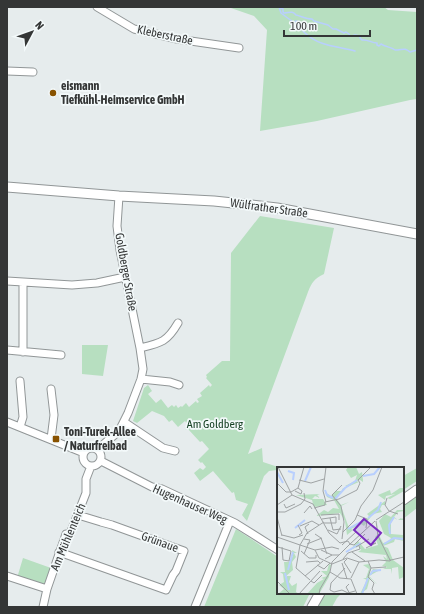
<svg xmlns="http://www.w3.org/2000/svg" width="424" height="614" viewBox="0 0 424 614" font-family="'Asap Condensed',sans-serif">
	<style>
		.green { fill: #b7dfc0 }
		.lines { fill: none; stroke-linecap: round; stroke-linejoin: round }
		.stream { stroke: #b8cffe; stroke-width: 1.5 }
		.minor-casing { stroke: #919697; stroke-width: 9 }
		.major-casing { stroke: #919697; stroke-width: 11 }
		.minor { stroke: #fff; stroke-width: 7 }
		.major { stroke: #fff; stroke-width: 9 }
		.poi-dot { fill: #885200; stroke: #f3f9fa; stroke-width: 1.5 }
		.labels { text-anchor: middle; stroke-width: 3.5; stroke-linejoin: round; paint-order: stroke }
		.street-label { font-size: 12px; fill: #343636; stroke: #f3f9fa }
		.poi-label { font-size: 12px; font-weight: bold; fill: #343636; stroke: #f3f9fa; text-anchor: start }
		.park-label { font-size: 12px; fill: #164224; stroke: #f3f9fa }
		.inset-river { fill: none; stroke: #b8cffe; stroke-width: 2 }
		.inset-road { fill: none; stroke: #9fa3a4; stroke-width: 1 }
		.view { fill: #7b2cbf; fill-opacity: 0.15; stroke: #7b2cbf; stroke-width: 2 }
		.inset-edge { fill: none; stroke: #343636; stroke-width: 2 }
	</style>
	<rect width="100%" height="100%" fill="#e6eced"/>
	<path class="green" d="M 228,7 L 384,7 L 388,10 L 417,12 L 417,99 L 410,100 L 317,121 L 260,131 L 267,30 L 254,16 Z
		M 260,216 L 334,228 L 324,274 C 314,279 312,282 308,292 L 248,454 L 262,448 L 263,462 L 278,467 L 277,470 L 269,471 L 264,476 L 247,521 L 242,515 L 248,504 L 236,500 L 234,492 L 232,493 L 213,471 L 200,481 L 194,473 L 200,468 L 203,470 L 206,467 L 202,462 L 201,463 L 198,460 L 209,449 L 202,441 L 200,442 L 188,429 L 186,430 L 185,428 L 188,425 L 185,421 L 178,427 L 172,420 L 169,422 L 164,416 L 152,411 L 137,423 L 133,421 L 144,388 L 148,385 L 152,391 L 148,394 L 156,403 L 161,399 L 168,408 L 172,405 L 174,407 L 176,405 L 178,408 L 181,406 L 182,407 L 186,403 L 189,407 L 196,401 L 197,403 L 199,402 L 197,399 L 202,396 L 200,393 L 209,385 L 210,387 L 212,385 L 206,378 L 207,377 L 206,375 L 222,361 L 230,361 L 231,253 Z
		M 82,345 L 108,345 L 103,376 L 82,374 Z
		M 417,468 L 417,481 L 403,490 L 403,476 Z
		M 417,495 L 417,508 L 403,519 L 403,505 Z
		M 236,529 L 278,557 L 278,593 L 310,593 L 303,607 L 204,607 Z
		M 23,558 L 51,568 L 44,588 L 17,578 Z
		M 327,593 L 342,593 L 346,595 L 341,594 L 337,598 L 332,607 L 318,607 L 325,594 Z"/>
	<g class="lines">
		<path class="stream" d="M 279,7 L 283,9 L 283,12 L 284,13 C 289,13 292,10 296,15 C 301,16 306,19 312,19 L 314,21 L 328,25 L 333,29 L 336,29 L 344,33 L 346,32 L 349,34 L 350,36 L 352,36 L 355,35 L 360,36 L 360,38 L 362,40 C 368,39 371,43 377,43 L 377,45 L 379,46 L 381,44 C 386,47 391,47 395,50 C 403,50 404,47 410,52 L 417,50
			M 279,7 L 281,13 L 293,22 L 297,21 L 299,23 C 299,28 302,30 305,33 C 320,47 337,46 355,51"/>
		<g class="minor-casing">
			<path id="minor" d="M 97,7 L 134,29 L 177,39 L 239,48
				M 7,71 L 33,72
				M 7,281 L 72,285 L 97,283 L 125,277
				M 23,282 L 23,352
				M 140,348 C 161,343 167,342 178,323
				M 7,350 L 61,355
				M 141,379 L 170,382 L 179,385
				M 20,381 L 23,417 L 20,427
				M 51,389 L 54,415 L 51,439
				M 7,422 L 84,453
				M 124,422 L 163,448 L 175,451
				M83 457a9 9 0 1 1 18 0a9 9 0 1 1-18 0Z
				M 98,449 L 119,431 L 128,413 L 141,379 L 143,369 L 140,348 L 120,250 L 117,226 L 119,196
				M 101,461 L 152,487 L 162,489 L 235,523 L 278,550
				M 59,552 L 166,590 L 173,575 L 176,571 L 184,551 L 112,525 L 101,522 L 78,515
				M 7,576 L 47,589
				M 43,607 L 47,589 L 66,534 L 70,534 L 86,493 L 86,479 L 91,466
				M 195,607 L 230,521"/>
		</g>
		<g class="major-casing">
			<path id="major" d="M 7,187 L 119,196 L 214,201 L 252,205 L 277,208 L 417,234
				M 403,500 L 417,490
				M 312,607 L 320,593"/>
		</g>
		<use href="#minor" class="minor"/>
		<use href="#major" class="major"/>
	</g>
	<g class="poi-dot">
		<circle cx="53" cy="93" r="4"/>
		<rect x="52" y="435" width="8" height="8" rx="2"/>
	</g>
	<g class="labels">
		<g class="street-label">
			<text transform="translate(165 35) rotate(12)" y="4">Kleberstraße</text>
			<text transform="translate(269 208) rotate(8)" y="4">Wülfrather Straße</text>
			<text transform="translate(126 272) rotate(80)" y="4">Goldberger Straße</text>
			<text transform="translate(190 504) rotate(24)" y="4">Hugenhauser Weg</text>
			<text transform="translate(68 537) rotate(-67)" y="4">Am Mühlenteich</text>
			<text transform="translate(160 542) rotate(20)" y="4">Grünaue</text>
		</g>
		<g class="poi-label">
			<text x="61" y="90">eismann<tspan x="61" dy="14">Tiefkühl-Heimservice GmbH</tspan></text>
			<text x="64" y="436">Toni-Turek-Allee<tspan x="64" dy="14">/ Naturfreibad</tspan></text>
		</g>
		<g class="park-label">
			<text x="215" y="428">Am Goldberg</text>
		</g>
	</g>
	<g transform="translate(277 467)">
		<rect width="127" height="127" fill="#e6eced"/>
		<path d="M 71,0 L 79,0 L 82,7 L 85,5 L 86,13 L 86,15 L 83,13 L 79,14 L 82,15 L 68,21 L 59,31 L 64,38 L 72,35 L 64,39 L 72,61 L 93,50 L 90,47 L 108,34 L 108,38 L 105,38 L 103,42 L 105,45 L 96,47 L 87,59 L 84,57 L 74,62 L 76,63 L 70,68 L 68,54 L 63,46 L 39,49 L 47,43 L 51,45 L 56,41 L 62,42 L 57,33 L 50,30 L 48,25 L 54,29 L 59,24 L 65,24 L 65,22 L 71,19 L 68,19 L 78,14 L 80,8 L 74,11 L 69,3 ZM 123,21 L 127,21 L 127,24 L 113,32 L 110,31 L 118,27 L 109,29 L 108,33 L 101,28 L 113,23 L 114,27 ZM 43,27 L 40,28 L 43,31 L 38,29 L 35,32 L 46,32 L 50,38 L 37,40 L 35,33 L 19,28 ZM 120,43 L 127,43 L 127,44 L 121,45 L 117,50 L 121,53 L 124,51 L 125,52 L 127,50 L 127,53 L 121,53 L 117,51 L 114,56 L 114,67 L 126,68 L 127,65 L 127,74 L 118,72 L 117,75 L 106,79 L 111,81 L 116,93 L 127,101 L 127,110 L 122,112 L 121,100 L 115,101 L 115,107 L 114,102 L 106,102 L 110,100 L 105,99 L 109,95 L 106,89 L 110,92 L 109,88 L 81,85 L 84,83 L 82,79 L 73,83 L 81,74 L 88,82 L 101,78 L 98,70 L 100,68 L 101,55 L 101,66 L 106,76 L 112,75 L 114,71 L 107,67 L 102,54 L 108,47 L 114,50 ZM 15,83 L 20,86 L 17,86 L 19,90 L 15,95 L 16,103 L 8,110 L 10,112 L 10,109 L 14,109 L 12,115 L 15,119 L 20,116 L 19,125 L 22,127 L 1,127 L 7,122 L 2,118 L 7,115 L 6,107 L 3,105 L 8,105 L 7,95 L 12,95 L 16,89 ZM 52,97 L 54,98 L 52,110 L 42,127 L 30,127 L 40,116 L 47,112 L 44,111 L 50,109 L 44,104 L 50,104 ZM 92,97 L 94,101 L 92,108 L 96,102 L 103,103 L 92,109 L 101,118 L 93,111 L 90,122 L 83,127 L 90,113 L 86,111 L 89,111 L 92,102 L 86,98 Z" fill="#b7dfc0"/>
		<path class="inset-river" d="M 11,4 L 17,6 L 16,13M 0,5 L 6,16M 86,9 L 97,7 L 103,0M 28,14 L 34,0M 48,23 L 50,28 L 56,31M 58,32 L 68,21 L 80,13M 91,51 L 101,43 L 104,35M 18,61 L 28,53M 71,62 L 89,52M 113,67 L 112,58 L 117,50M 107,77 L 117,71 L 127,72M 69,85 L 84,76M 11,103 L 16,85M 8,106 L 12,123M 93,108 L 96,104 L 104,103M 85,127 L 91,111"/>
		<path class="inset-road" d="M 1,0 L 15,28 L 36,37 L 52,66 L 63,76 L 71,74 L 73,77 L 98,54M 49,0 L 46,24 L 49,35M 22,13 L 34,16 L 47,12M 0,16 L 9,25 L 14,25M 65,18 L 55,28 L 64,39 L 67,55M 18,24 L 24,27 L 25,24 L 21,21M 14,25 L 21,21 L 27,0M 110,31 L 108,38 L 112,44 L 121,47M 7,37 L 9,41 L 18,37M 0,38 L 15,28M 37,41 L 48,38 L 48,35 L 62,32 L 80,23 L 83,16 L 81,13 L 94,0M 0,45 L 8,45 L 24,37 L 28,32 L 27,26M 27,46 L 33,39 L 35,42M 44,48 L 62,47 L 62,53M 80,48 L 90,52 L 89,61M 0,50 L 5,69M 53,51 L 56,63 L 64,62M 45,52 L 59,50 L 59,56 L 47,56M 99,53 L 127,35M 99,54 L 101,69 L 113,93M 21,58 L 25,66 L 22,68M 23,59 L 35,54 L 42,58M 51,63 L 60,67 L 64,59M 66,65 L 78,53 L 84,39 L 96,23 L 105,0M 31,67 L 28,60 L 32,57M 38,67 L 44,71 L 50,87M 5,68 L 17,71 L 26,68M 0,70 L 23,78 L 30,66 L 47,55M 65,72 L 67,55M 0,74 L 0,99M 30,77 L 45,71M 73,77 L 77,78 L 88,67M 65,78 L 80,64M 1,80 L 14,84 L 12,94 L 6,93M 5,80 L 6,93M 79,80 L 92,72M 89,81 L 99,76 L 95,77M 38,83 L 42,91 L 55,97 L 70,91 L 82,95M 44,83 L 55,88M 24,84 L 32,91 L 39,91 L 39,88M 75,85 L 88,94M 27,87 L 33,73 L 27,72M 48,92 L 55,88 L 62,88M 66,92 L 71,86 L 83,82 L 82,79M 70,92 L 67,95 L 74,106M 114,93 L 127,90M 91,94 L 94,101 L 91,110 L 97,116 L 95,122 L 98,127M 29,95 L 41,94 L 43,96M 65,96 L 70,112M 40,98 L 47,102 L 53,96M 68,101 L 54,116 L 53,123 L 57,125 L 65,123 L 71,126 L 78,124M 94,101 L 109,100M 53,105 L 55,95 L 73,77M 28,109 L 46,94M 74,111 L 82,95 L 102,93 L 113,94 L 114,93 L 112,93M 74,112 L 80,127M 33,113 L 19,101 L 23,78 L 38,83 L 55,80 L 62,82M 0,114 L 13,127M 34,114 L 37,116 L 45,108M 72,117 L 69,120 L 73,127M 22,127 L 43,104M 42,127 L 43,122 L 53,105 L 63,111 L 74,112"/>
		<path class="view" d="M 87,52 L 104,66 L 94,78 L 77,63 Z"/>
		<rect width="127" height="127" class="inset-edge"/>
	</g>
	<rect width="424" height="614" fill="none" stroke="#343636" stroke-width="16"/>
	<g transform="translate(32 32) rotate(49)" stroke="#f3f9fa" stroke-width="3" paint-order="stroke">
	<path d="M0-3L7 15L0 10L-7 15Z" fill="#343636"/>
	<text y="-6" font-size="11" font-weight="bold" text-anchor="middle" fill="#343636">N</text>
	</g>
	<path d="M284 30v6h86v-6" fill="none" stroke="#343636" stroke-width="2"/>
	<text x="290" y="30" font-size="12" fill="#343636" stroke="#f3f9fa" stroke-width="3" paint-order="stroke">100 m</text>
</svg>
